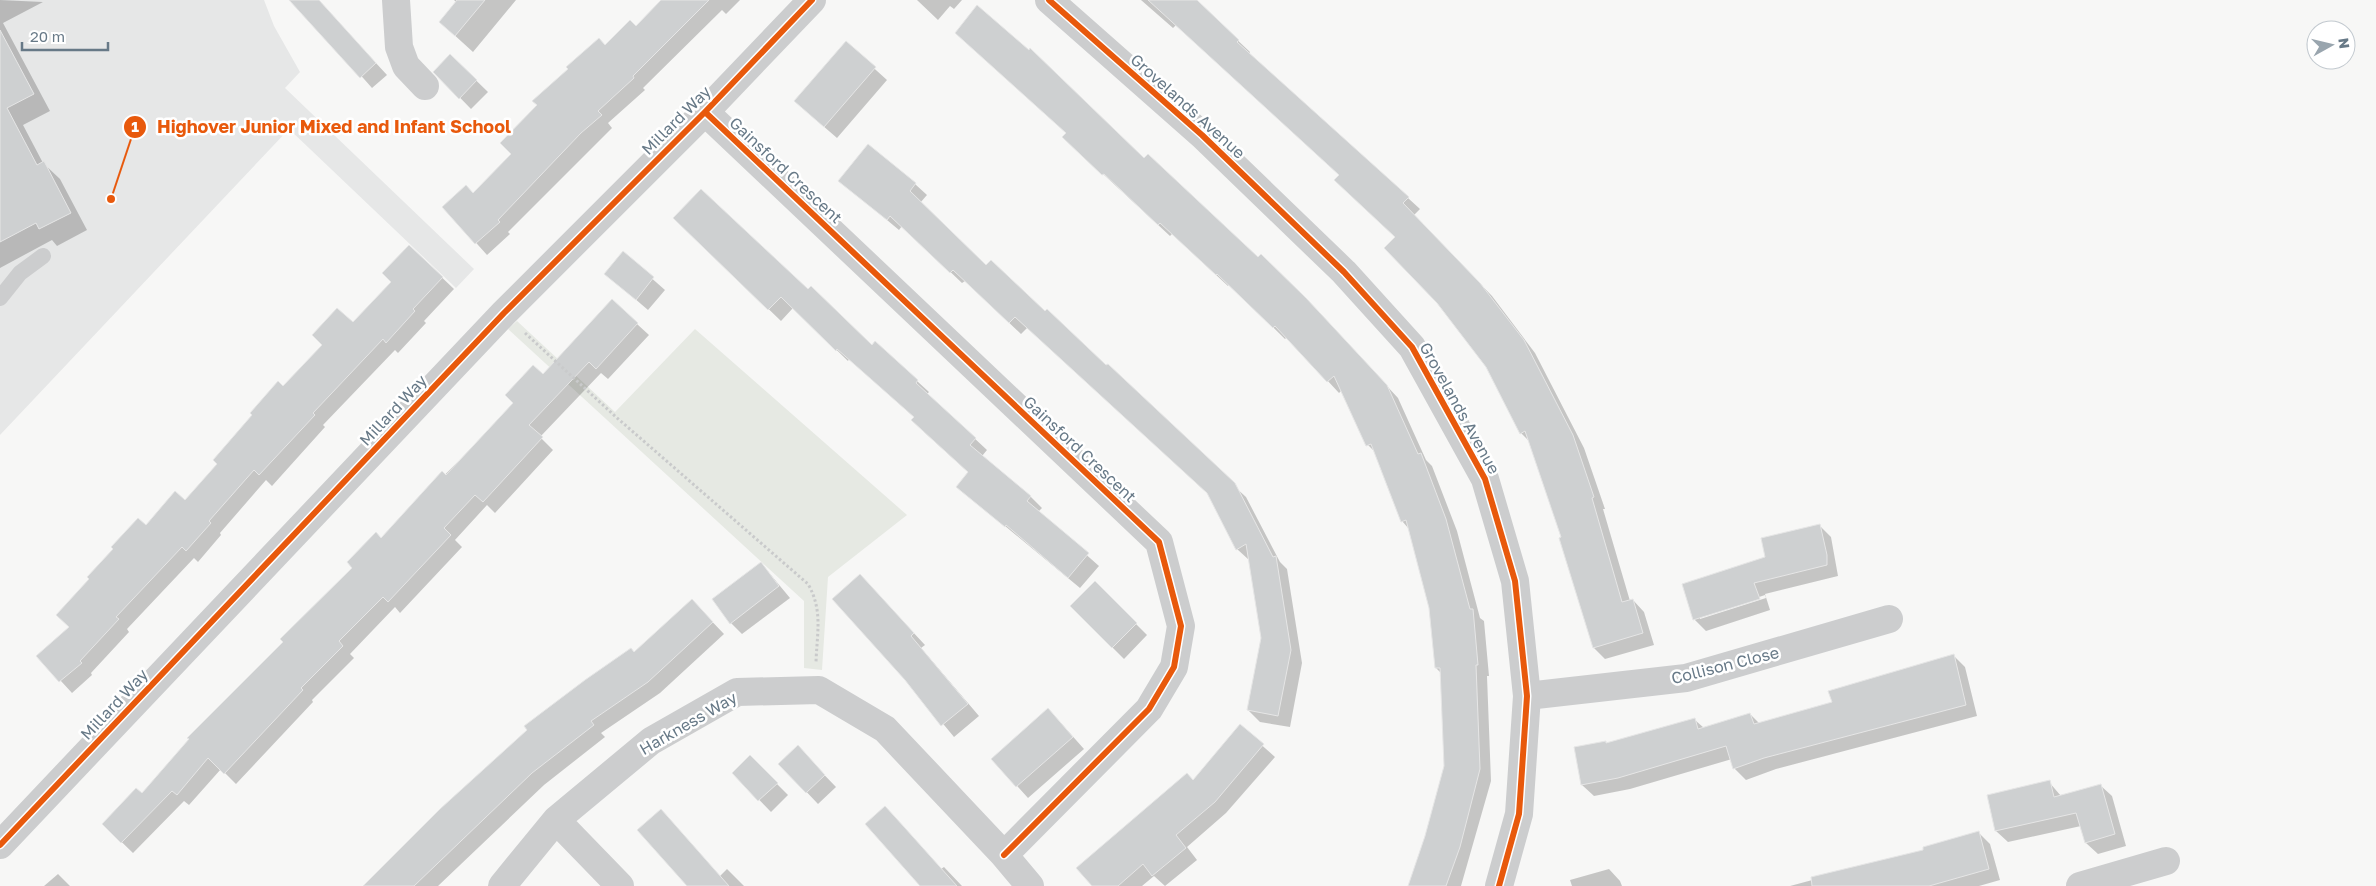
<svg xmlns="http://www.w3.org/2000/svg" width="2376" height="886" viewBox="0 0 2376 886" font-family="'Golos Text',sans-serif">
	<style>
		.built { fill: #e6e7e7 }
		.green { fill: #e6e9e3 }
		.shadow { fill: #0003; fill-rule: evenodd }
		.building { fill: #ced0d1; stroke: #e6e6e6 }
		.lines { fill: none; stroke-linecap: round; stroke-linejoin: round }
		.path { stroke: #c9cacb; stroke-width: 3; stroke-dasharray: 2.5 2.5; stroke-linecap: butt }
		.lane { stroke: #cccdce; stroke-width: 16 }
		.street { stroke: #cccdce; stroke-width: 28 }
		.cycleway-casing { stroke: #fff; stroke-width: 9 }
		.cycleway { stroke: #e8590c; stroke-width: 6 }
		.labels { text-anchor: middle; stroke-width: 5; stroke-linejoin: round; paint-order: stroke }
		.street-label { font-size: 16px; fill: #677987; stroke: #fff }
		.leader { fill: none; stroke: #e8590c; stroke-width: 2 }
		.callout-dot { fill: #e8590c; stroke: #fff; stroke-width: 2 }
		.mark-label { font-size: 15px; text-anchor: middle; font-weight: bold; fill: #fff }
		.callout-label { font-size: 18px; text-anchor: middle; font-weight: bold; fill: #e8590c; stroke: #fff; stroke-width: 5; stroke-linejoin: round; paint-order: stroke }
	</style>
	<rect width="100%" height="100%" fill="#f7f7f6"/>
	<path class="built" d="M 0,0 L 264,0 L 274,26 L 300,72 L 285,88 L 474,269 L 456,288 L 289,129 L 0,435 Z"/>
	<path class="green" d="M 517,321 L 615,412 L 695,329 L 907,515 L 828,577 L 822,670 L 804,668 L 804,601 L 508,329 Z"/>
	<path class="shadow" d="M 0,0 L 43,2 L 3,23 L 50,111 L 23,125 L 43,163 L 60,179 L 87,230 L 57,246 L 52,240 L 0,268 Z
		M 294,0 L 318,0 L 387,75 L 372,88 Z
		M 454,0 L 516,0 L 473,52 L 440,22 L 457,3 Z
		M 663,0 L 740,0 L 726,14 L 722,10 L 643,88 L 645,90 L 608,123 L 612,128 L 508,232 L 510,234 L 487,255 L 444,207 L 473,194 L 513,154 L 606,46 L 636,28 Z
		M 917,0 L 962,0 L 954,9 L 950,6 L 938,20 Z
		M 1141,0 L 1195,0 L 1250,52 L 1249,54 L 1408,198 L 1420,209 L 1414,215 L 1492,296 L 1535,353 L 1584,448 L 1605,509 L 1603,509 L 1630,601 L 1633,600 L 1644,612 L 1654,645 L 1605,659 L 1594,648 L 1563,538 L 1530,442 L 1521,433 L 1487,366 L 1396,238 L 1340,175 L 1176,25 L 1173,28 Z
		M 956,33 L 1144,160 L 1318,311 L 1398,398 L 1426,460 L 1432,466 L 1457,531 L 1480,618 L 1484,621 L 1489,676 L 1487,676 L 1491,781 L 1461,886 L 1409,886 L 1426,836 L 1445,766 L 1441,673 L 1436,668 L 1430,607 L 1409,529 L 1402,521 L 1376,453 L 1368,445 L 1342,390 L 1339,393 L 1287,337 L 1285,339 L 1229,284 L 1228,286 L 1172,234 L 1170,236 L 1075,148 L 1067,133 Z
		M 846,43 L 887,80 L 837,138 L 807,112 Z
		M 450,55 L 488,92 L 471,109 L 435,72 Z
		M 840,181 L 915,184 L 927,195 L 920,203 L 986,267 L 1045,313 L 1246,497 L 1280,562 L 1287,569 L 1302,663 L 1290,727 L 1260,722 L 1248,710 L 1262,638 L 1249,560 L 1237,549 L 1208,494 L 1028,327 L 1021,334 L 965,281 L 962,283 L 902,226 L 899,230 Z
		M 686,230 L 808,290 L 872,347 L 917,381 L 929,392 L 927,394 L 987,450 L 982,456 L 1030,496 L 1042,508 L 1038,512 L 1099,566 L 1080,588 L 958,487 L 969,473 L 924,432 L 915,418 L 849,359 L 848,361 L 793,308 L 781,321 Z
		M 409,246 L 454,289 L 424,321 L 426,323 L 398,353 L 395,350 L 323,425 L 325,427 L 272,486 L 266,480 L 220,533 L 221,535 L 198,562 L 194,558 L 127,629 L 129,632 L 91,673 L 92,675 L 72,693 L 38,656 L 70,627 L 146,527 L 185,501 L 283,388 L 353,324 L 392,282 Z
		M 623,253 L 665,290 L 648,310 L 606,274 Z
		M 637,324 L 649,335 L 608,379 L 601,373 L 540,437 L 553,450 L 495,513 L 487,505 L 455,540 L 462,547 L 400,613 L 395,607 L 350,654 L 354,658 L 312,700 L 313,702 L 236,784 L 221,769 L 189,805 L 184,801 L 133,853 L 103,824 L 142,795 L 381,539 L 543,376 Z
		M 1819,525 L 1831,537 L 1838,576 L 1765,594 L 1770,610 L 1706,631 L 1694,619 L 1767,558 ZM 1765,595 L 1766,598 L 1700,619 L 1700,617 Z
		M 761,563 L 790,598 L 742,634 L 731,623 Z
		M 1095,583 L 1147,635 L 1124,659 L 1071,606 Z
		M 871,587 L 925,645 L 921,648 L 979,716 L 954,737 L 906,679 Z
		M 703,612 L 724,634 L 660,693 L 601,733 L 605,737 L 544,785 L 438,886 L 371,886 L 634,653 Z
		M 1954,656 L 1965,667 L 1977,716 L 1776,769 L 1746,780 L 1734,768 L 1732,759 L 1630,789 L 1594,796 L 1582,785 L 1607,744 L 1695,720 L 1704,728 L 1750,714 L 1760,724 L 1833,703 Z
		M 1060,722 L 1084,749 L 1028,798 L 993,759 Z
		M 1240,726 L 1275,757 L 1226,813 L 1187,847 L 1197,860 L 1165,886 L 1154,876 L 1142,886 L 1093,886 L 1193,781 Z
		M 750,757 L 788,795 L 771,812 L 733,773 Z
		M 809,759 L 836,787 L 818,804 L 780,764 Z
		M 2049,782 L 2061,796 L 2100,785 L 2112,796 L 2126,846 L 2098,854 L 2086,843 L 2081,826 L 2008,842 L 1996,831 Z
		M 1979,833 L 1990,844 L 2000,880 L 1979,886 L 1790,886 L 1924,850 Z
		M 944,867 L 962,886 L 921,886 L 941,869 Z
		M 727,869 L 744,886 L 689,886 L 720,876 Z
		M 1609,869 L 1620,881 L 1622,886 L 1572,886 L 1570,880 Z
		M 58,874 L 70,886 L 44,886 Z"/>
	<path class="building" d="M 289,0 L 319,0 L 376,63 L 360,78 Z
		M 457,0 L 485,0 L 455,36 L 439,22 Z
		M 661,0 L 709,0 L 633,76 L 634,78 L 598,111 L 602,115 L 581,133 L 498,220 L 500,222 L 475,244 L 442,207 L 466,185 L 473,193 L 511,154 L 500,143 L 537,105 L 532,101 L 568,69 L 566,67 L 599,38 L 605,45 L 630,20 L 636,26 Z
		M 1148,0 L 1197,0 L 1239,40 L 1237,42 L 1409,197 L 1403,203 L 1480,283 L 1524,340 L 1573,435 L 1594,497 L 1592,498 L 1622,602 L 1633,599 L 1643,633 L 1593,648 L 1559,538 L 1561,537 L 1525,431 L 1520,434 L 1486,367 L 1437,303 L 1384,248 L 1395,237 L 1334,180 L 1339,175 Z
		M 977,5 L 1029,50 L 1030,48 L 1144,158 L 1148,154 L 1258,257 L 1261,254 L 1306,298 L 1387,385 L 1418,454 L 1421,453 L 1446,519 L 1470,609 L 1473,609 L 1478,665 L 1476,665 L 1480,769 L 1460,847 L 1446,886 L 1408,886 L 1425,836 L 1444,766 L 1440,668 L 1435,668 L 1429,608 L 1406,520 L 1401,522 L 1371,444 L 1366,446 L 1334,376 L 1327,382 L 1275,326 L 1273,328 L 1217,274 L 1216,275 L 1160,223 L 1158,225 L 1104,174 L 1102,175 L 1062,137 L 1066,133 L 955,33 Z
		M 0,30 L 34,94 L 7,108 L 37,165 L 44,161 L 71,213 L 39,229 L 36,223 L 0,242 Z
		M 846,41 L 876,67 L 824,127 L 794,101 Z
		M 450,54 L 477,80 L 459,99 L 433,72 Z
		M 868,144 L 916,183 L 910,191 L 986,265 L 991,260 L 1045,311 L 1047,309 L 1106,365 L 1108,364 L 1235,483 L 1273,557 L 1276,556 L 1291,650 L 1278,716 L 1247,710 L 1261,638 L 1246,544 L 1236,550 L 1207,493 L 1015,317 L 1009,323 L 953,270 L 950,273 L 890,216 L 887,220 L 838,181 Z
		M 701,189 L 808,289 L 811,286 L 872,345 L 875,341 L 918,380 L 916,383 L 976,438 L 970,445 L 1031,496 L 1027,501 L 1089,553 L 1068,578 L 1006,525 L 1005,527 L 956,487 L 968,472 L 911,420 L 914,417 L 837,349 L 836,351 L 781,297 L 768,310 L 673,218 Z
		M 409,245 L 443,277 L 413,309 L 415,311 L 386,343 L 383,339 L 313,413 L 315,415 L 259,475 L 254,470 L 209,521 L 211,523 L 186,551 L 182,547 L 116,617 L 119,619 L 80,661 L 82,663 L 59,682 L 36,656 L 69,627 L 56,615 L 89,579 L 87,577 L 113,549 L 111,547 L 138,518 L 146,525 L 175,491 L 185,500 L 217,464 L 213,460 L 252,415 L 250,413 L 278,381 L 283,386 L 322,345 L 312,335 L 337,308 L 353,322 L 391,282 L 382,273 Z
		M 623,251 L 654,277 L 636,300 L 604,274 Z
		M 612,299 L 638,323 L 596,369 L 589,362 L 529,425 L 543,437 L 483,502 L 475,495 L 444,528 L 451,535 L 388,602 L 383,597 L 339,641 L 343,646 L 301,688 L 303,690 L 224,774 L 208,758 L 177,795 L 172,791 L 121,843 L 102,824 L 136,788 L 142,793 L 189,739 L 187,738 L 283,642 L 280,639 L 352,568 L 347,562 L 376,532 L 381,538 L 442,471 L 446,475 L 513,403 L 505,395 L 533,365 L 543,374 Z
		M 1820,524 L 1827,555 L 1827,565 L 1754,583 L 1760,599 L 1693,620 L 1682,584 L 1765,557 L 1761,538 Z
		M 761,562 L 779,586 L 730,624 L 712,599 Z
		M 860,574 L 914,633 L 911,636 L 968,704 L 941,726 L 905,680 L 832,599 Z
		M 1095,581 L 1137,623 L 1112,648 L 1070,606 Z
		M 692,599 L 713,622 L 648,682 L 591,721 L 594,725 L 532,773 L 414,886 L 363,886 L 440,809 L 527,730 L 524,726 L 585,680 L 631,648 L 634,652 Z
		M 1954,654 L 1966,705 L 1764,758 L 1733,769 L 1726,746 L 1618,778 L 1581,785 L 1574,747 L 1606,741 L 1606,743 L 1695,718 L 1698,729 L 1750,713 L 1754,724 L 1832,702 L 1828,691 Z
		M 1048,708 L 1073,737 L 1016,787 L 991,759 Z
		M 1240,724 L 1264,744 L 1215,802 L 1176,835 L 1186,848 L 1152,876 L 1143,864 L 1118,886 L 1092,886 L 1076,868 L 1187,773 L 1193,780 Z
		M 798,745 L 825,775 L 806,793 L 778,764 Z
		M 750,755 L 778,783 L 758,801 L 732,773 Z
		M 2050,780 L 2054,797 L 2101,784 L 2115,834 L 2085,843 L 2076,813 L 1995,831 L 1987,795 Z
		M 885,806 L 905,828 L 957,886 L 920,886 L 865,824 Z
		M 661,809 L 729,886 L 687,886 L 637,830 Z
		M 1979,831 L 1989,869 L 1929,886 L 1812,886 L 1811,877 L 1923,850 L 1923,847 Z"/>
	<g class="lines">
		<path class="path" d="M 525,333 L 616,417 L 808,584 C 823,610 817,633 816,662"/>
		<path class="lane" d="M 0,298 L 20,273 L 43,256"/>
		<path class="street" d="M 396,0 L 399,47 L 406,66 L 425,86
			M 1049,0 L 1202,135 L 1344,272 L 1412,347 L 1485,479 L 1515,581 L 1527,696 L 1519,814 L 1499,886
			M 705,112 L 1159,542 L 1181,626 L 1174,667 L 1149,709 L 1004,855
			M 1527,696 L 1686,678 L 1889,619
			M 556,820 L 620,886
			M 0,845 L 504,313 L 705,112 L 812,0
			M 502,886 L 556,820 L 651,741 L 737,692 L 819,690 L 885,729 L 1004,855 L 1030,886
			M 2080,886 L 2166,861"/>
		<g class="cycleway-casing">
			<path id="cycleway" d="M 1049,0 L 1202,135 L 1344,272 L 1412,347 L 1485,479 L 1515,581 L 1527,696 L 1519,814 L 1499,886
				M 705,112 L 1159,542 L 1181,626 L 1174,667 L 1149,709 L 1004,855
				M 0,845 L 504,313 L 705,112 L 812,0"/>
		</g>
		<use href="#cycleway" class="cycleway"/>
	</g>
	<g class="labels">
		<g class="street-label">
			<text transform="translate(1188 106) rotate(42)" y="6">Grovelands Avenue</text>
			<text transform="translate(676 120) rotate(-45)" y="6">Millard Way</text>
			<text transform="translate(786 170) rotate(43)" y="6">Gainsford Crescent</text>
			<text transform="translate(1460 408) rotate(61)" y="6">Grovelands Avenue</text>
			<text transform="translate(393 410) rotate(-47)" y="6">Millard Way</text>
			<text transform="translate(1080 449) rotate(43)" y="6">Gainsford Crescent</text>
			<text transform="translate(1725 665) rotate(-14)" y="6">Collison Close</text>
			<text transform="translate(114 704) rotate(-47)" y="6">Millard Way</text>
			<text transform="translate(688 723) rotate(-30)" y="6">Harkness Way</text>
		</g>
	</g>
	<path class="leader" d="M111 199L135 127"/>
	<g class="callout-dot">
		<circle cx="111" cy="199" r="5"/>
		<circle cx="135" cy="127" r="12"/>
	</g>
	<g class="mark-label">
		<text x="135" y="132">1</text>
	</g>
	<g class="callout-label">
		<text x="334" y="133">Highover Junior Mixed and Infant School</text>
	</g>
	<g transform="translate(2331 45) rotate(82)"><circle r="24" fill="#ffffff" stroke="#c2c9cf"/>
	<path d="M0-4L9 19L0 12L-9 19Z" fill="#99a5ae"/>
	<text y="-8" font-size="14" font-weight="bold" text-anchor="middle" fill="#677987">N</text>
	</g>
	<path d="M22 42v8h86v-8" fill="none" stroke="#677987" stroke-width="2.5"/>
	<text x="30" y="42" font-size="15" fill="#677987" stroke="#ffffff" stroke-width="4" paint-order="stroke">20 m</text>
</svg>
